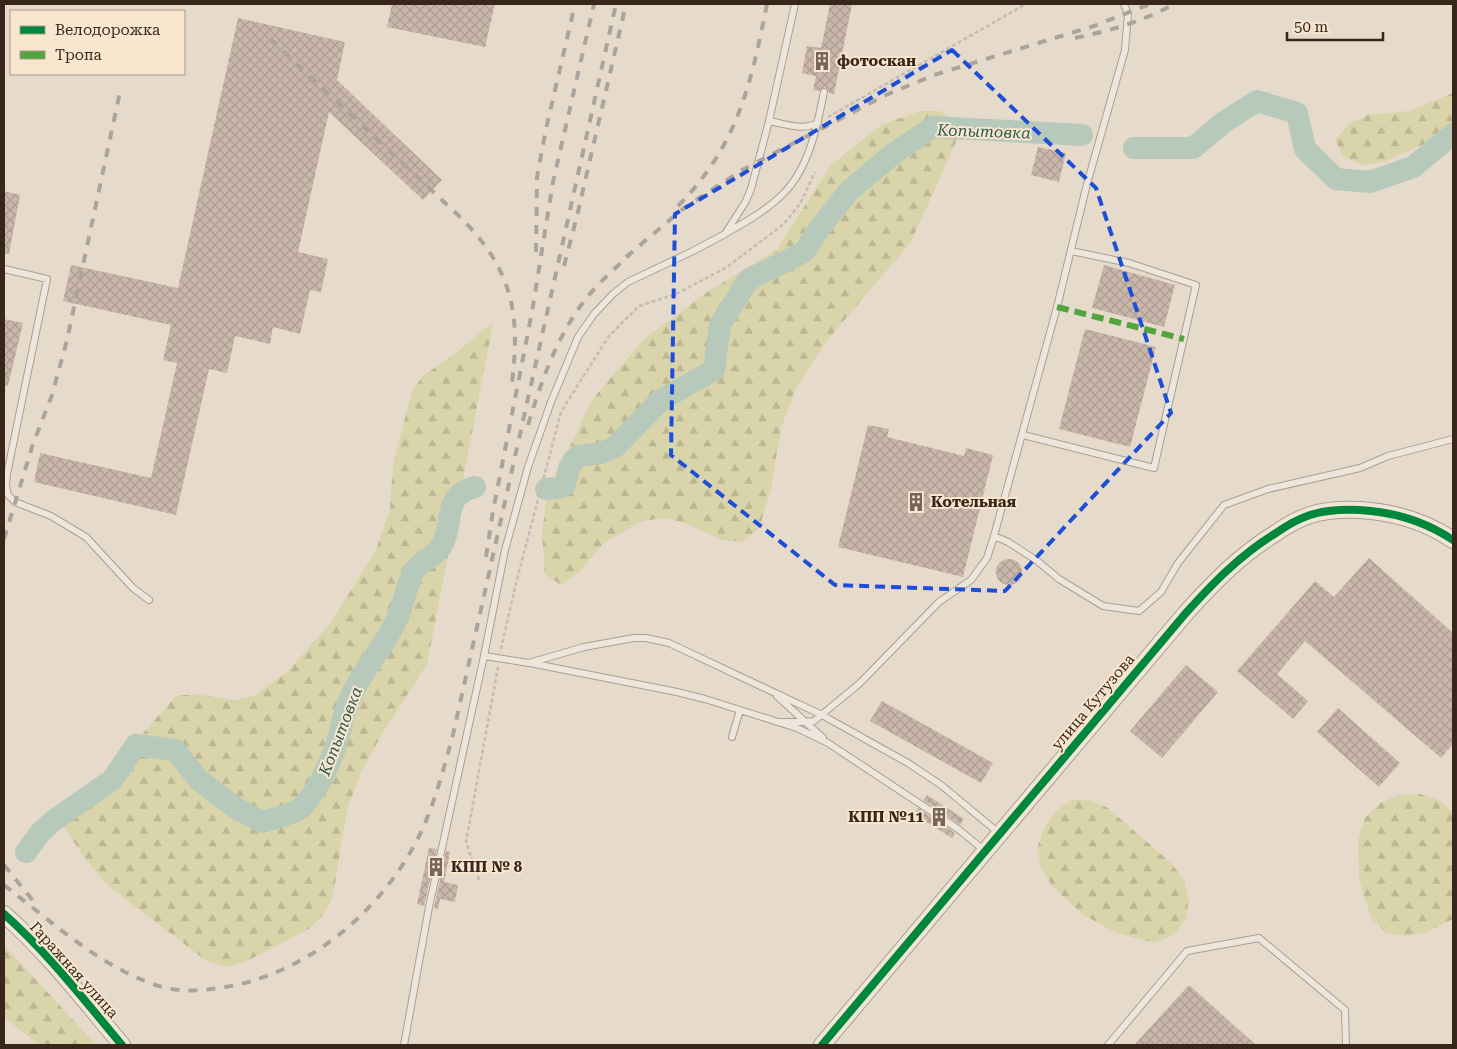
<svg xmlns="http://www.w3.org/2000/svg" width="1457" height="1049" viewBox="0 0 1457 1049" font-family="'Roboto Serif',serif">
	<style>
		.forest { fill: url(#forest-firs) }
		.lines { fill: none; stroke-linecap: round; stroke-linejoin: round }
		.river { stroke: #b6c9bb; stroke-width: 22 }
		.building { fill: url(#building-cross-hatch) }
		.service-casing { stroke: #ab9f94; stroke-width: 8 }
		.tertiary-casing { stroke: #ab9f94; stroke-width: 18 }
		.path { stroke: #c5bcb3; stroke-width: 2.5; stroke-dasharray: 4 2.5; stroke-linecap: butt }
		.service { stroke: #ede6dc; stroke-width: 6 }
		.tertiary { stroke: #ede6dc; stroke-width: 16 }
		.rail { stroke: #aba49d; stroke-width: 4; stroke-dasharray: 9 9; stroke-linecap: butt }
		.quiet { stroke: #53a340; stroke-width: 6; stroke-dasharray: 12 6; stroke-linecap: butt }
		.cycleway-casing { stroke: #f8e6cf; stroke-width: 11 }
		.cycleway { stroke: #00873e; stroke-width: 8 }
		.marked { fill: none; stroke: #1d4ed8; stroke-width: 4; stroke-dasharray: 10 6; stroke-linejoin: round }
		.labels { text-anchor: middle; stroke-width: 4; stroke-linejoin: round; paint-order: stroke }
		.poi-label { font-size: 15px; font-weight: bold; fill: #39261b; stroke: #f8e6cf; text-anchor: start }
		.street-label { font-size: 15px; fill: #39261b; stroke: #f8e6cf }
		.water-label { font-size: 16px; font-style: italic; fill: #2a5a50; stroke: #f8e6cf }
	</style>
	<defs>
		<pattern id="forest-firs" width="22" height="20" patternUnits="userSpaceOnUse" patternTransform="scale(1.25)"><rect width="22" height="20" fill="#dad4ab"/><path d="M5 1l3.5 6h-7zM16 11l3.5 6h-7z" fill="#bcb693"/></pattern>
		<pattern id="building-cross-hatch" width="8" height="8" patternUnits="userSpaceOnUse" patternTransform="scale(1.25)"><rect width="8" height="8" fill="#cab7ab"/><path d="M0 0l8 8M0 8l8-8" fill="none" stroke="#ae9d93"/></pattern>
	</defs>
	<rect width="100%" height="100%" fill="#e6daca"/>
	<path class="forest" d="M 1453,92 L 1453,136 L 1422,145 L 1384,162 L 1364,165 L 1344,157 L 1335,140 L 1349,124 L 1368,115 L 1409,111 L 1449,95 Z
		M 920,111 L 939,111 L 958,122 L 956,142 L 911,242 L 829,338 L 796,388 L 781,428 L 771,489 L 759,528 L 743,542 L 722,540 L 683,522 L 663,518 L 643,521 L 605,542 L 578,573 L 561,585 L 545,574 L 542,533 L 547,494 L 592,400 L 644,339 L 709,291 L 777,249 L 831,165 L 881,125 Z
		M 493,324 L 427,664 L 382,734 L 362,770 L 347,810 L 333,896 L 324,914 L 309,929 L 245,962 L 226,967 L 205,960 L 105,883 L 84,857 L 65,828 L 59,811 L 106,775 L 176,696 L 195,694 L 235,700 L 255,695 L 288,671 L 330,624 L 376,550 L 390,509 L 393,465 L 412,391 L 423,376 L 456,353 L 483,330 Z
		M 1420,794 L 1441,801 L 1453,813 L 1453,919 L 1427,932 L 1407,936 L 1386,933 L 1371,918 L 1359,879 L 1358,838 L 1365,818 L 1380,803 L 1399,795 Z
		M 1071,800 L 1090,800 L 1108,808 L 1171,863 L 1184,880 L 1189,899 L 1186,919 L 1174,935 L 1154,943 L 1117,933 L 1082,914 L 1052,886 L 1041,868 L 1037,848 L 1044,829 L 1055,812 Z
		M 4,945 L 96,1045 L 39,1045 L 4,1017 Z"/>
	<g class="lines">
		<path class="river" d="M 1134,148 L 1193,148 L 1224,122 L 1257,101 L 1297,113 L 1305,149 L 1336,179 L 1370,182 L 1413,167 L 1453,134
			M 546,489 L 558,488 L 565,485 L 569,468 L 574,460 L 579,456 L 601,453 L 615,447 L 661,400 L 714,370 L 720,325 L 748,280 L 804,252 L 821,226 L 849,191 L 893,154 L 933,127 L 1082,135
			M 26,852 L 40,833 L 53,821 L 112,780 L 136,745 L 175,750 L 199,780 L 236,808 L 262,822 C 271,819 294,814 301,808 C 316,794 331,762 337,742 C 341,731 342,720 346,709 C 357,676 380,653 395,623 C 403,608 405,589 413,573 C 420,560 435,558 442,545 C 455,522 441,496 475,487"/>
	</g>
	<path class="building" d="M 392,4 L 495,4 L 485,47 L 387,27 Z
		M 830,4 L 852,4 L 834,94 L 829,93 L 828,89 L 824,87 L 819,91 L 813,90 L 816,76 L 802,73 L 807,46 L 821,48 Z
		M 238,18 L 345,42 L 337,80 L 442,180 L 423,200 L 329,112 L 298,252 L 328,259 L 321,292 L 310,290 L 300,334 L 273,327 L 270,344 L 235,336 L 227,373 L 209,369 L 176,515 L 34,482 L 40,453 L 151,478 L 177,363 L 163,360 L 171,325 L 63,301 L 71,265 L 178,288 Z
		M 1038,147 L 1066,153 L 1059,182 L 1031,175 Z
		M 4,191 L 20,195 L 9,254 L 4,253 Z
		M 1104,265 L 1175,285 L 1164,327 L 1092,308 Z
		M 4,319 L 23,323 L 8,386 L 4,385 Z
		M 1085,329 L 1156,347 L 1130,447 L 1059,429 Z
		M 868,425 L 889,429 L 887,437 L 964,456 L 966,448 L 993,455 L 963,577 L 838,547 Z
		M 1369,558 L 1453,633 L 1453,744 L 1441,758 L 1305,641 L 1277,674 L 1308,701 L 1293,719 L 1237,671 L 1315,581 L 1334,597 Z
		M996 572a13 13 0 1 1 26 0a13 13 0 1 1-26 0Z
		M 1186,665 L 1218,692 L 1162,758 L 1130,731 Z
		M 882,701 L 993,763 L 981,783 L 870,721 Z
		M 1338,708 L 1400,763 L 1379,787 L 1317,732 Z
		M 927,795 L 964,819 L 960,825 L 923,800 Z
		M 918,808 L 955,833 L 952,838 L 914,814 Z
		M 429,848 L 437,849 L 424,906 L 417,904 Z
		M 446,851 L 450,852 L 444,882 L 458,885 L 455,902 L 440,899 L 438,909 L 434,908 Z
		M 1189,985 L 1256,1045 L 1134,1045 Z"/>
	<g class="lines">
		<g class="service-casing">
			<path id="service" d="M 769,121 C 787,124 801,131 818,123
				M 726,233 C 746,222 767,210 783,194 C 809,168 817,127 824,92
				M 4,269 L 47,279 L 7,474 L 6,485 L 8,495 L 15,502 L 51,516 L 86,537 L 133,588 L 149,600
				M 1023,435 L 1154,468 L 1196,285 L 1129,263 L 1071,251
				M 994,536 L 1057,307 L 1087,184 L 1125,50 L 1128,14 L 1124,4
				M 484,656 L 529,663 L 584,647 L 634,638 L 646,638 L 669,643 L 822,715 L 908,763 L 941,785 L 1000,834
				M 530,663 L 677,692 L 705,699 L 797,728 L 828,743 L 958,829 L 985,851
				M 777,696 L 823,738
				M 777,722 L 802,722 L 814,721 L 859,684 L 939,602 L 971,580 L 987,558 L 994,536 L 1008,542 L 1036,560 L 1059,579 L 1103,606 L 1139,611 L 1161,592 L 1178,563 L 1224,505 L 1268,489 L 1360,468 L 1388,456 L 1453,439
				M 732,737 L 740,710
				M 404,1045 L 429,907 L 484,656 L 505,550 L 528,467 L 551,402 L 578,337 L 594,314 L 613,294 L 628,282 L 693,251 L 725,234 L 746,201 L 751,189 L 769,121 L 795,4
				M 1108,1045 L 1187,951 L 1259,938 L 1345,1010 L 1346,1045"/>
		</g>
		<g class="tertiary-casing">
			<path id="tertiary" d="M 4,914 C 48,953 84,1000 122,1045
				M 822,1045 L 1185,614 C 1213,583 1240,555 1276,533 C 1286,526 1298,519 1310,515 C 1330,509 1351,509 1371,511 C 1400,514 1429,524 1453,540"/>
		</g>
		<path class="path" d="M 828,117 L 1026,4
			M 501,649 L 516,583 L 561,412 L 609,336 L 639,306 L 676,294 L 727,267 L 784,224 L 800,204 L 815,172
			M 479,880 L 466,842 L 498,667"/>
		<use href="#service" class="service"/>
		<use href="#tertiary" class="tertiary"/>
		<path class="rail" d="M 1075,38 C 1109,31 1144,21 1174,4
			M 270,39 L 459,216 C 511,267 521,312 512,382
			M 678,206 C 738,145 751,84 767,4
			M 536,252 L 537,177 L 546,129 L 575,4
			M 626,257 L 684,208 L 742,170 L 886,95 L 934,75 L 1094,26 L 1150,4
			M 564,266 L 577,216 L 626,4
			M 528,425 C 541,382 557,336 585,300 C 598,283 615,269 630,254
			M 4,539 L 33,444 L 52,395 L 67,340 L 120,92
			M 486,557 L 493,511 L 532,312 L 553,182 L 594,4
			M 4,865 L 34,902
			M 4,885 C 52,922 102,969 162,987 C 181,992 200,991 219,988 C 302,977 377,916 416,842 C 433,810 442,774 452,739 L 616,4"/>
		<path class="quiet" d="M 1057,307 L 1184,339"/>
		<g class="cycleway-casing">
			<path id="cycleway" d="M 4,914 C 48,953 84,1000 122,1045
				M 822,1045 L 1185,614 C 1213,583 1240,555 1276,533 C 1286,526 1298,519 1310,515 C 1330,509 1351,509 1371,511 C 1400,514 1429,524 1453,540"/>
		</g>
		<use href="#cycleway" class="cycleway"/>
	</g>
	<path class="marked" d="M 952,50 L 1096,188 L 1171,413 L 1005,591 L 835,585 L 671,455 L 675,214 Z"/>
	<defs>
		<g id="building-bare" transform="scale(1.5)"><path d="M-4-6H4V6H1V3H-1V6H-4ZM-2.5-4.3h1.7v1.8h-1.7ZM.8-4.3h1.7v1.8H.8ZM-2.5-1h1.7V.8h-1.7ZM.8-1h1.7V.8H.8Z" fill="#766558" stroke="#f8e6cf" stroke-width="2.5" paint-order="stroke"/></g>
	</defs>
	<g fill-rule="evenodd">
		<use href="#building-bare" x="822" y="61"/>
		<use href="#building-bare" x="916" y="502"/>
		<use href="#building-bare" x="939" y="817"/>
		<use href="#building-bare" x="436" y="867"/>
	</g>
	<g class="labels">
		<g class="poi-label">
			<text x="837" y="66">фотоскан</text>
			<text x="931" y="507">Котельная</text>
			<text x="924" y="822" text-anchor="end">КПП №11</text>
			<text x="451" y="872">КПП № 8</text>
		</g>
		<g class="street-label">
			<text transform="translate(1093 702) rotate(-50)" y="5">улица Кутузова</text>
			<text transform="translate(74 970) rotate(48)" y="5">Гаражная улица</text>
		</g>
		<g class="water-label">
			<text transform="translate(984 131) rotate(2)" y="6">Копытовка</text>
			<text transform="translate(340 731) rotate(-69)" y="6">Копытовка</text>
		</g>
	</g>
	<rect width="1457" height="1049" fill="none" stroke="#39261b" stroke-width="10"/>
	<rect x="10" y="10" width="175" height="65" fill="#f8e6cf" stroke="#ac9987"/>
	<rect x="20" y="26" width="25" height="8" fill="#00873e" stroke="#ac9987"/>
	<text x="55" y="35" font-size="15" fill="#39261b">Велодорожка</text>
	<rect x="20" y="51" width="25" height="8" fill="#53a340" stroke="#ac9987"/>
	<text x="55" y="60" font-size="15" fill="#39261b">Тропа</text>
	<path d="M1287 32v8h96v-8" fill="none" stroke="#39261b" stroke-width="2.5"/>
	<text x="1294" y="32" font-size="15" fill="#39261b" stroke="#f8e6cf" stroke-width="4" paint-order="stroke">50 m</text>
</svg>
